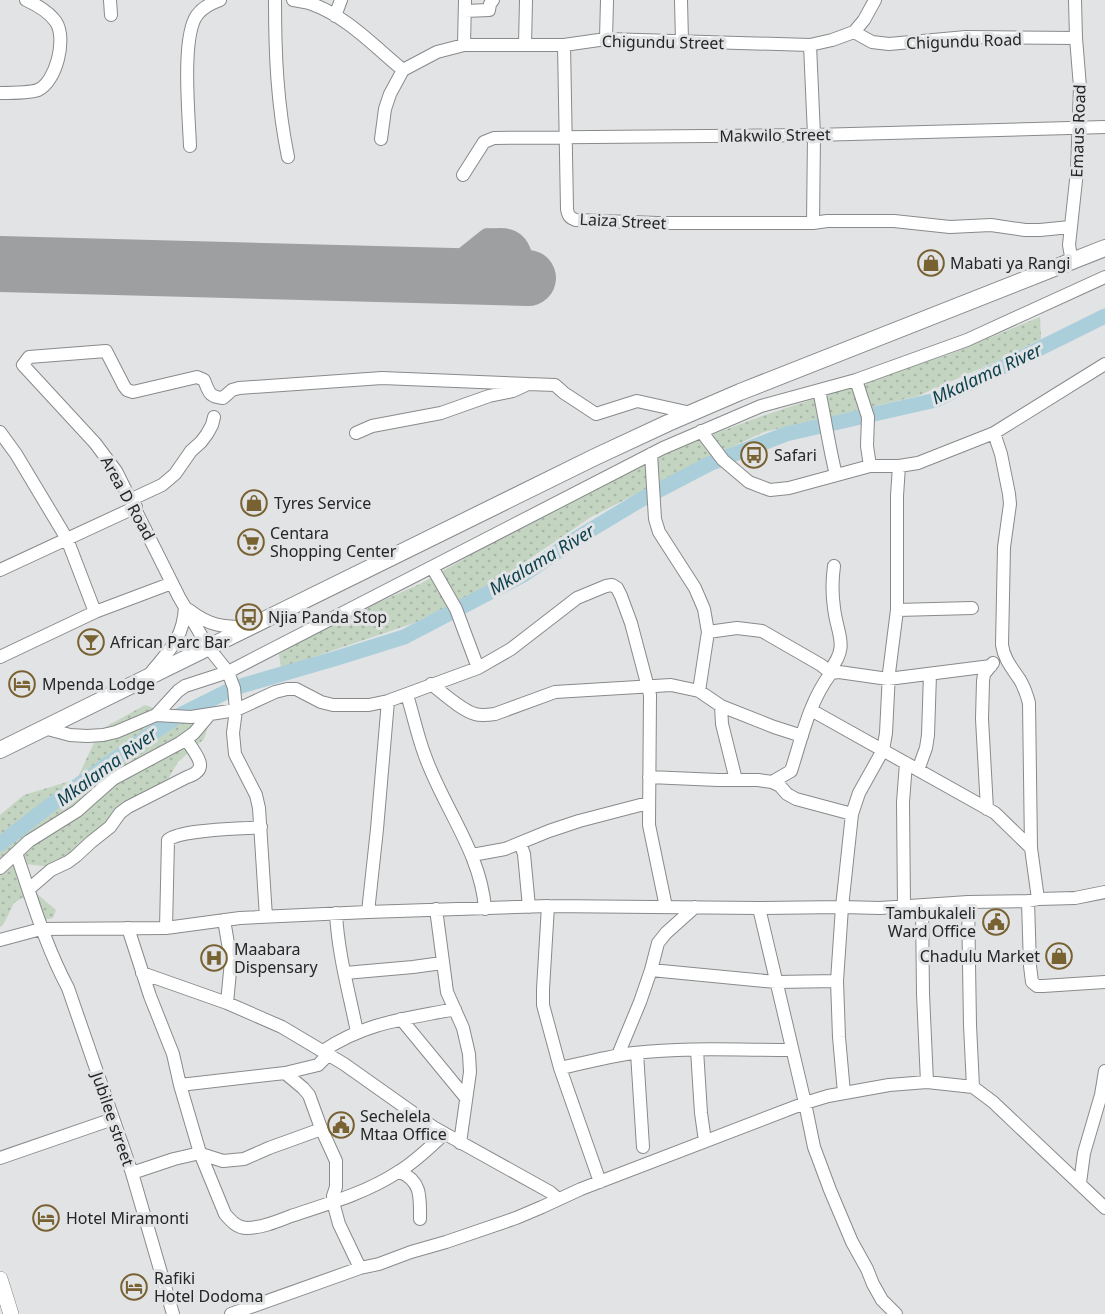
<svg xmlns="http://www.w3.org/2000/svg" width="1105" height="1314" viewBox="0 0 1105 1314" font-family="'Noto Sans',sans-serif">
	<style>
		.grass { fill: url(#grass-dots) }
		.lines { fill: none; stroke-linecap: round; stroke-linejoin: round }
		.river { stroke: #abcedb; stroke-width: 15 }
		.taxiway { stroke: #9e9fa0; stroke-width: 22 }
		.runway { stroke: #9e9fa0; stroke-width: 56 }
		.minor-casing { stroke: #888a8b; stroke-width: 14 }
		.major-casing { stroke: #888a8b; stroke-width: 16 }
		.highway-casing { stroke: #888a8b; stroke-width: 18 }
		.minor { stroke: #fff; stroke-width: 12 }
		.major { stroke: #fff; stroke-width: 15 }
		.highway { stroke: #fff; stroke-width: 16 }
		.labels { text-anchor: middle; stroke-width: 6; stroke-linejoin: round; paint-order: stroke }
		.street-label { font-size: 16px; fill: #252626; stroke: #e2e3e5 }
		.poi-label { font-size: 16px; fill: #252626; stroke: #e2e3e5; text-anchor: start }
		.water-label { font-size: 18px; font-style: italic; fill: #0a3f4d; stroke: #e2e3e5 }
	</style>
	<defs>
		<pattern id="grass-dots" width="8" height="8" patternUnits="userSpaceOnUse" patternTransform="scale(1.5)"><rect width="8" height="8" fill="#c3d4c1"/><path d="M2 2h.1M6 6h.1" fill="none" stroke="#a7b6a6" stroke-width="1.8" stroke-linecap="round"/></pattern>
	</defs>
	<rect width="100%" height="100%" fill="#e2e3e5"/>
	<path class="grass" d="M 1040,317 L 1041,339 L 995,362 L 918,396 L 764,432 L 693,465 L 591,517 L 488,587 L 414,623 L 281,668 L 279,654 L 348,616 L 422,583 L 481,549 L 608,483 L 685,445 L 762,416 L 950,354 Z
		M 145,705 L 208,727 L 204,739 L 178,762 L 168,779 L 122,806 L 94,836 L 53,867 L 25,864 L 35,892 L 56,910 L 53,918 L 38,921 L 34,904 L 22,898 L 14,903 L 3,925 L 0,927 L 0,815 L 24,795 L 77,779 L 100,730 Z"/>
	<g class="lines">
		<path class="river" d="M 0,844 L 49,806 L 126,751 L 178,716 L 234,688 L 337,658 L 404,637 L 523,575 L 582,535 L 642,499 L 709,464 L 786,434 L 936,400 L 1105,316"/>
		<path class="taxiway" d="M 442,276 L 488,239 C 494,240 502,238 508,240 C 522,244 524,265 524,278"/>
		<path class="runway" d="M 0,264 L 528,278"/>
		<g class="minor-casing">
			<path id="minor" d="M 110,0 L 111,15
				M 275,0 C 275,54 277,103 288,157
				M 293,0 C 299,1 306,2 312,4 C 346,16 375,47 403,70
				M 681,0 L 682,41
				M 465,11 L 489,10 L 490,4 L 493,0
				M 335,16 L 341,0
				M 854,32 L 872,42 L 889,44 L 966,37 L 1076,38
				M 854,32 L 864,20 L 875,0
				M 606,39 L 607,0
				M 464,45 L 465,0
				M 525,45 L 526,0
				M 564,45 L 567,209 C 568,216 570,218 576,220 L 658,223 L 813,223 L 827,221 L 894,221 L 950,227 L 991,225 L 1025,230 L 1040,230 L 1070,227
				M 810,45 L 814,135 L 813,223
				M 0,93 C 9,93 29,93 38,90 C 56,82 67,39 56,22 C 49,12 37,5 26,0
				M 381,139 L 385,109 L 390,94 L 403,70 L 437,52 L 464,45 L 564,45 L 606,39 L 810,45 L 832,40 L 854,32
				M 190,146 C 189,117 181,37 197,15 C 203,7 211,3 220,0
				M 463,175 L 484,142 L 494,138 L 814,135 L 1105,127
				M 1072,262 L 1069,245 L 1077,171 L 1080,87 L 1076,38 L 1075,0
				M 856,380 L 868,417 L 867,446 L 870,466
				M 819,390 C 825,418 829,447 836,475
				M 701,431 L 723,460 L 749,482 L 770,490 L 789,488 L 870,466 L 899,466 L 918,463 L 994,433 L 1105,364
				M 0,432 L 16,454 L 67,539 L 95,612
				M 356,433 L 372,426 L 441,413 L 489,396 L 513,391 L 528,384 L 555,385 L 564,393 L 596,414 L 637,401 L 691,413
				M 994,433 L 1001,454 L 1009,494 L 1010,504 L 1004,547 L 1002,645 C 1004,659 1012,668 1020,680 C 1024,687 1027,695 1029,703 L 1031,848 L 1038,899
				M 651,454 L 655,519 L 659,532 L 695,588 L 704,609 L 708,632 L 699,691
				M 132,499 L 162,485 L 175,474 L 191,451 L 201,442 L 207,434 L 212,425 L 214,417
				M 432,567 L 456,609 L 478,668
				M 0,570 L 136,507
				M 189,610 C 209,626 223,627 248,627
				M 897,610 L 972,608
				M 708,632 L 737,628 L 762,631 L 821,665 L 831,673
				M 0,657 L 95,612 L 172,583
				M 829,671 C 850,646 837,635 834,608 C 832,594 832,580 834,566
				M 150,674 C 169,650 183,640 185,607
				M 431,684 C 443,693 461,710 475,714 C 481,716 488,715 495,714 L 555,692 L 671,685 L 699,691 L 721,706 L 774,727 L 802,736
				M 407,695 C 413,714 417,734 424,753 C 442,806 481,852 485,909
				M 721,706 L 722,724 L 736,780
				M 811,710 L 995,813 L 1031,848
				M 156,715 L 178,691 L 185,686 L 228,672 L 663,448 L 761,406 L 856,380 L 967,340 L 1105,277
				M 44,728 L 70,735 L 87,736 L 103,735 L 116,732 L 156,715 L 191,717 L 236,710 L 275,692 L 287,689 L 296,689 L 321,702 L 333,705 L 369,705 L 388,701 L 478,668 L 511,649 L 577,598 L 606,586 L 612,585 L 617,588 L 621,596 L 631,623 L 650,695 L 649,825 L 666,907
				M 918,770 L 926,748 L 928,735 L 930,674
				M 649,777 L 718,780 L 758,780 L 772,782 L 780,786 L 787,794 L 796,799 L 852,814
				M 772,782 L 791,771 C 802,737 809,702 831,673 L 839,672 L 888,679 L 991,666
				M 987,809 L 982,719 L 983,681 L 984,674 L 993,663
				M 520,843 L 524,854 L 529,907
				M 16,853 C 32,899 45,945 68,988 L 132,1173 L 173,1314
				M 472,855 L 505,849 L 549,831 L 579,821 L 648,803
				M 0,868 L 29,841 L 77,811 L 113,779 L 180,743 L 194,733 L 210,714
				M 29,889 L 51,870 L 68,862 L 76,856 L 91,842 L 110,827 L 120,813 L 128,807 L 187,777 C 212,769 195,754 186,739
				M 1028,901 L 1030,966 L 1032,982 L 1037,986 L 1043,986 L 1105,982
				M 968,902 L 970,1025 L 973,1087
				M 548,906 L 543,989 L 543,1005 L 560,1068 L 600,1182
				M 904,906 L 903,802 L 906,763
				M 922,906 L 923,994 L 927,1082
				M 759,908 L 805,1103 L 814,1147 L 830,1190 L 852,1242 L 867,1269 L 873,1284 L 882,1300 L 896,1314
				M 436,909 L 447,992 L 463,1028 L 469,1054 L 470,1072 L 460,1143
				M 368,912 L 377,829 L 388,701
				M 336,913 C 338,954 349,992 357,1032
				M 266,917 L 259,808 L 256,795 L 235,754 L 233,733 L 236,710 L 234,688 L 228,672 L 208,647 L 179,597 L 116,471 L 95,443 L 23,365 L 29,357 L 106,351 L 124,386 L 127,390 L 133,392 L 197,377 L 204,380 C 209,392 209,397 223,398 L 232,390 L 239,388 L 382,378 L 528,384
				M 224,920 L 231,961 L 227,1003
				M 128,928 L 150,996 L 173,1054 L 180,1085 L 285,1073 L 303,1088 L 309,1095 L 321,1128 L 336,1161 L 336,1187 L 333,1196 L 333,1202 L 339,1224 L 360,1268
				M 166,928 L 168,840 C 181,829 241,829 261,827
				M 0,940 L 41,929 L 166,928 L 240,918 L 368,912 L 548,906 L 759,908 L 842,907 L 880,908 L 968,902 L 1028,901 L 1038,899 L 1075,898 L 1105,892
				M 651,970 L 776,982 L 837,981
				M 142,973 L 227,1003 L 282,1027 L 344,1064 L 433,1127 L 550,1192 L 558,1199
				M 345,973 L 413,967 L 442,963
				M 401,1019 L 466,1098
				M 697,1050 L 701,1113 L 705,1141
				M 323,1051 C 366,1022 406,1019 455,1009
				M 637,1053 L 643,1147
				M 618,1055 L 640,1002 L 651,970 L 658,943 L 666,933 L 695,907
				M 560,1068 C 585,1063 609,1056 634,1053 C 686,1047 740,1050 792,1050
				M 285,1073 L 318,1065 L 329,1054
				M 180,1085 L 200,1153
				M 844,1093 L 839,1037 L 837,981 L 842,907 L 852,814 L 859,793 L 883,750 L 886,733 L 889,673 L 897,610 L 897,496 L 899,466
				M 201,1154 L 223,1161 L 244,1159 L 269,1148 L 316,1131 L 321,1128
				M 0,1158 L 113,1119
				M 400,1172 C 422,1181 420,1198 420,1219
				M 132,1173 L 174,1159 L 200,1153 L 225,1214 C 231,1221 237,1228 247,1228 C 262,1228 278,1221 291,1216 C 327,1204 366,1193 398,1172 C 415,1162 430,1147 444,1134
				M 1080,1183 L 1084,1153 L 1101,1095 L 1105,1071
				M 231,1314 L 360,1268 L 379,1264 L 411,1252 L 446,1242 L 516,1218 L 542,1207 L 581,1189 L 805,1103 L 828,1096 L 889,1085 L 927,1082 L 973,1087 L 993,1102 L 1105,1208"/>
		</g>
		<g class="major-casing">
			<path id="major" d="M 0,1279 L 11,1314"/>
		</g>
		<g class="highway-casing">
			<path id="highway" d="M 0,750 L 595,457 L 668,423 L 740,392 L 1105,248"/>
		</g>
		<use href="#minor" class="minor"/>
		<use href="#major" class="major"/>
		<use href="#highway" class="highway"/>
	</g>
	<defs>
		<g id="shop-ring" transform="scale(1.35)"><circle r="9.5" fill="#e2e3e5" stroke="#786232" stroke-width="1.5"/><path d="M-5-2.5h2.3a2.7 3.5 0 0 1 5.4 0H5L5.5 6h-11ZM-1.5-2.5h3a1.5 2.3 0 0 0-3 0Z" fill="#786232"/></g>
		<g id="bus-ring" transform="scale(1.35)"><circle r="9.5" fill="#e2e3e5" stroke="#786232" stroke-width="1.5"/><path d="M-5-6H5V4H4V6H2V4H-2V6H-4V4H-5ZM-3.5-4V0h7V-4ZM-3.5 1.2v1.5H-2V1.2ZM2 1.2v1.5H3.5V1.2Z" fill="#786232"/></g>
		<g id="supermarket-ring" transform="scale(1.35)"><circle r="9.5" fill="#e2e3e5" stroke="#786232" stroke-width="1.5"/><path d="M-6-5.5h2.5l.6 2H6L4.5 2H-2.5L-4.4-4H-6ZM-1.5 3.2a1.3 1.3 0 1 0 .1 0ZM3 3.2a1.3 1.3 0 1 0 .1 0Z" fill="#786232"/></g>
		<g id="bar-ring" transform="scale(1.35)"><circle r="9.5" fill="#e2e3e5" stroke="#786232" stroke-width="1.5"/><path d="M-6-5H6L.8 .8V4.5H3.5V6h-7V4.5H-.8V.8Z" fill="#786232"/></g>
		<g id="hotel-ring" transform="scale(1.35)"><circle r="9.5" fill="#e2e3e5" stroke="#786232" stroke-width="1.5"/><path d="M-6-4.5h1.5V1H6V5H4.5V3h-9V5H-6ZM-4 0a1.8 1.8 0 1 1 3.6 0ZM.5 0V-2.5h3Q6-2.5 6 0Z" fill="#786232"/></g>
		<g id="civic-ring" transform="scale(1.35)"><circle r="9.5" fill="#e2e3e5" stroke="#786232" stroke-width="1.5"/><path d="M-.6-6.5H3V-4.5H.6V-3L4-1V1h2V6H-6V1h2V-1L-.6-3ZM-1.2 2.5V6h2.4V2.5Z" fill="#786232"/></g>
		<g id="hospital-ring" transform="scale(1.35)"><circle r="9.5" fill="#e2e3e5" stroke="#786232" stroke-width="1.5"/><path d="M-5-5h3v3.5h4V-5h3V5h-3V1.5h-4V5h-3Z" fill="#786232"/></g>
	</defs>
	<g fill-rule="evenodd">
		<use href="#shop-ring" x="931" y="263"/>
		<use href="#bus-ring" x="754" y="455"/>
		<use href="#shop-ring" x="254" y="503"/>
		<use href="#supermarket-ring" x="251" y="542"/>
		<use href="#bus-ring" x="249" y="617"/>
		<use href="#bar-ring" x="91" y="642"/>
		<use href="#hotel-ring" x="22" y="684"/>
		<use href="#civic-ring" x="996" y="922"/>
		<use href="#shop-ring" x="1059" y="956"/>
		<use href="#hospital-ring" x="214" y="958"/>
		<use href="#civic-ring" x="341" y="1125"/>
		<use href="#hotel-ring" x="46" y="1218"/>
		<use href="#hotel-ring" x="134" y="1287"/>
	</g>
	<g class="labels">
		<g class="street-label">
			<text transform="translate(964 41) rotate(-2)" y="6">Chigundu Road</text>
			<text transform="translate(663 42) rotate(1)" y="6">Chigundu Street</text>
			<text transform="translate(1078 131) rotate(-88)" y="6">Emaus Road</text>
			<text transform="translate(775 135) rotate(-1)" y="6">Makwilo Street</text>
			<text transform="translate(623 221) rotate(3)" y="6">Laiza Street</text>
			<text transform="translate(128 498) rotate(61)" y="6">Area D Road</text>
			<text transform="translate(113 1119) rotate(71)" y="6">Jubilee street</text>
		</g>
		<g class="poi-label">
			<text x="950" y="269">Mabati ya Rangi</text>
			<text x="774" y="461">Safari</text>
			<text x="274" y="509">Tyres Service</text>
			<text x="270" y="539">Centara<tspan x="270" dy="18">Shopping Center</tspan></text>
			<text x="268" y="623">Njia Panda Stop</text>
			<text x="110" y="648">African Parc Bar</text>
			<text x="42" y="690">Mpenda Lodge</text>
			<text x="976" y="919" text-anchor="end">Tambukaleli<tspan x="976" dy="18">Ward Office</tspan></text>
			<text x="234" y="955">Maabara<tspan x="234" dy="18">Dispensary</tspan></text>
			<text x="1040" y="962" text-anchor="end">Chadulu Market</text>
			<text x="360" y="1122">Sechelela<tspan x="360" dy="18">Mtaa Office</tspan></text>
			<text x="66" y="1224">Hotel Miramonti</text>
			<text x="154" y="1284">Rafiki<tspan x="154" dy="18">Hotel Dodoma</tspan></text>
		</g>
		<g class="water-label">
			<text transform="translate(987 374) rotate(-25)" y="6">Mkalama River</text>
			<text transform="translate(542 560) rotate(-31)" y="6">Mkalama River</text>
			<text transform="translate(107 767) rotate(-36)" y="6">Mkalama River</text>
		</g>
	</g>
</svg>
